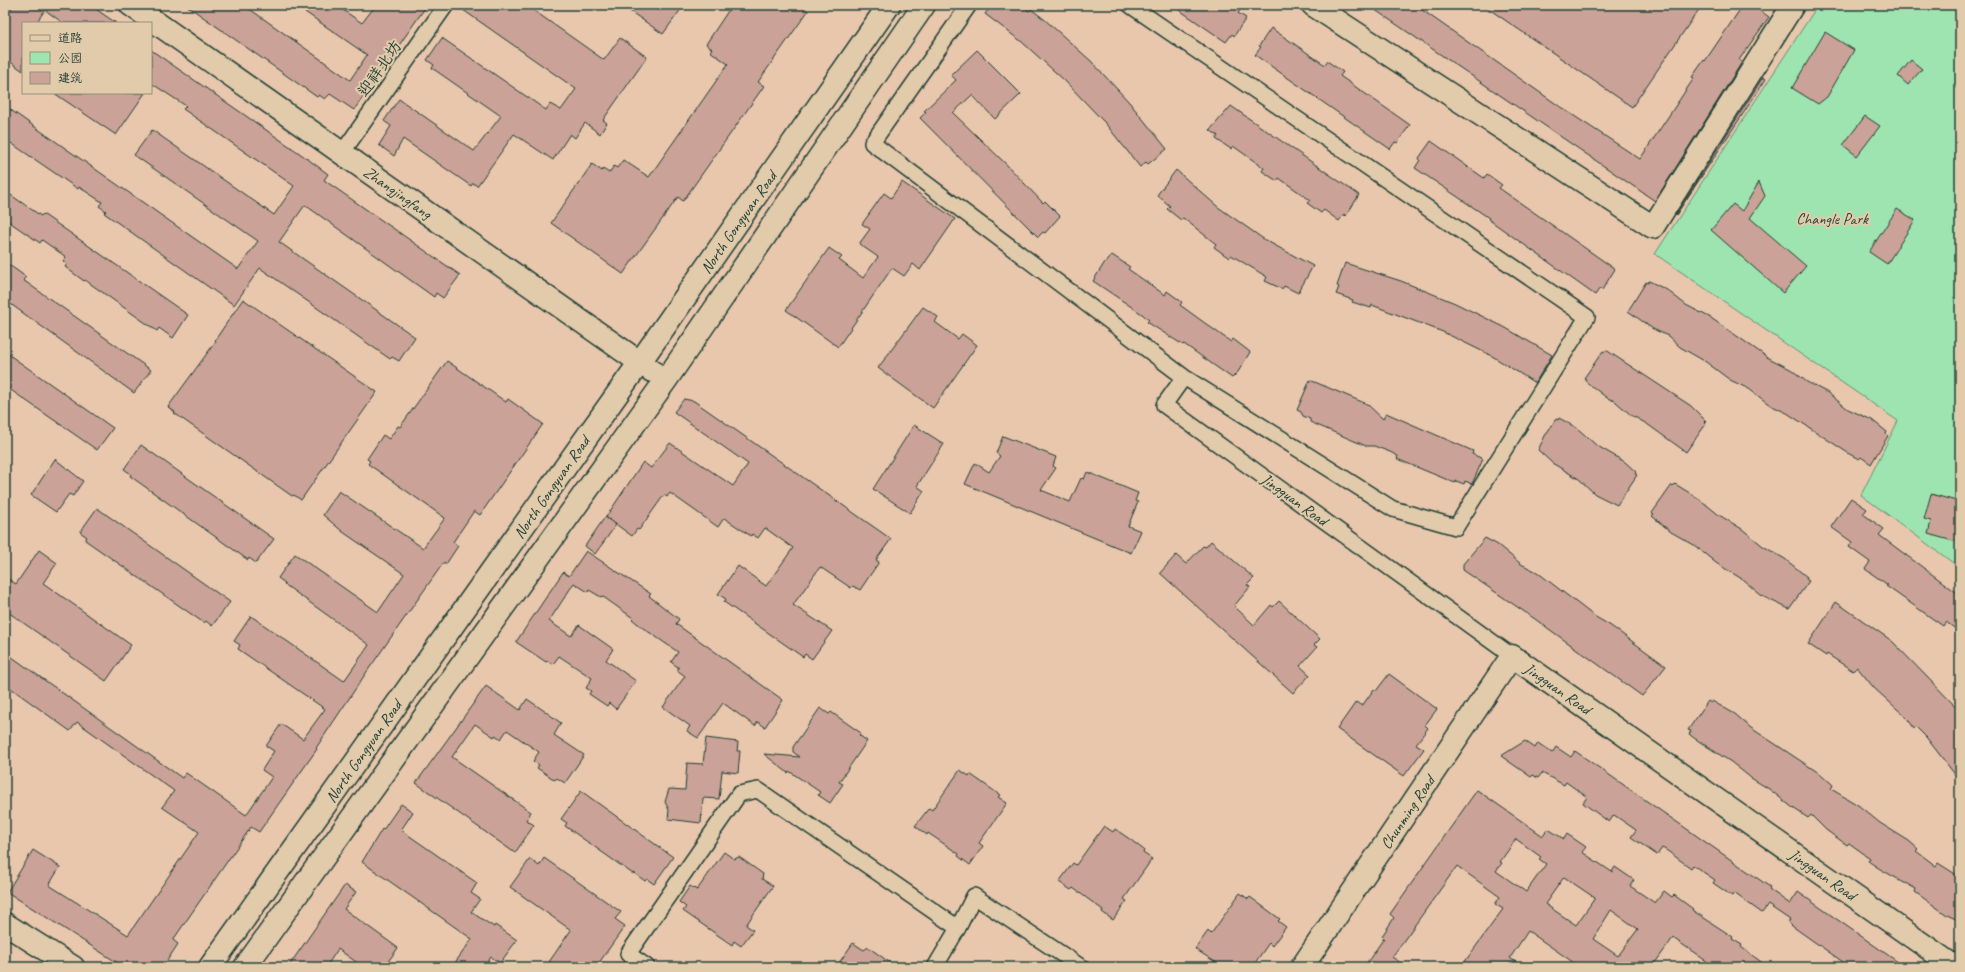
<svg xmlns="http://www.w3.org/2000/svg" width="1965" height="972" viewBox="0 0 1965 972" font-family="Caveat,'LXGW WenKai TC',sans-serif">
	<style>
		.green { fill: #9ee4b0; stroke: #5e9072 }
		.building { fill: #caa297; stroke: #1f3d34; fill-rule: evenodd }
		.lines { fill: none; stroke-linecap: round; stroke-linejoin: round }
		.street-casing { stroke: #1f3d34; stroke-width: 18 }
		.secondary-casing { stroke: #1f3d34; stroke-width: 25 }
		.street { stroke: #e2cbab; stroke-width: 15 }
		.secondary { stroke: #e2cbab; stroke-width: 22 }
		.labels { text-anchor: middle; stroke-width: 4; stroke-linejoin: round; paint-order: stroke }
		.street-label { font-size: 16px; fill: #1f3d34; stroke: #e2cbab }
		.park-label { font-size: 16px; fill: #25453a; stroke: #e2cbab }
	</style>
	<rect width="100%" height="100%" fill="#e9c7ad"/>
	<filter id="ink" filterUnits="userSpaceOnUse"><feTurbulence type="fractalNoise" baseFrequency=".025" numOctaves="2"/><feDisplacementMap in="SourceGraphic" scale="8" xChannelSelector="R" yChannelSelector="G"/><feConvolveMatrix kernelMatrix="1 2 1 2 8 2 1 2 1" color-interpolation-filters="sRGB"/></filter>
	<g filter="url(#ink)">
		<path class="green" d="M 1818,5 L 1960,5 L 1960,568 L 1861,495 L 1898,421 L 1655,254 Z"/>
		<path class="building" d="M 14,5 L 90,5 L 116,23 L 63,23 L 45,10 L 36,23 L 23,23 L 23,71 L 5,58 L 5,18 Z
			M 186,5 L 244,5 L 350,80 L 367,55 L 295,5 L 333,5 L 339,9 L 340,8 L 362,23 L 376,5 L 427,5 L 354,110 L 330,94 L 325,99 L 319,95 L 317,97 Z
			M 456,5 L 526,5 L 604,60 L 620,38 L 647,57 L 603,120 L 607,123 L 600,134 L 585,123 L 575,138 L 570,134 L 553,160 L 514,134 L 477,186 L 473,183 L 471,186 L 403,139 L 394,156 L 379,145 L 391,126 L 384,121 L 399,99 L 474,151 L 501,116 L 432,68 L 434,65 L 427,60 L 442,38 L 546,110 L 550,104 L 561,110 L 576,89 Z
			M 621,5 L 684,5 L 663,34 Z
			M 732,5 L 799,5 L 808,11 L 758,82 L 764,86 L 683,201 L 678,197 L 623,274 L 551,223 L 592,164 L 602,171 L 603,169 L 609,173 L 614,166 L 617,168 L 623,160 L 649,177 L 728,64 L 710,51 L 712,49 L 706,44 Z
			M 992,5 L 1021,5 L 1029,11 L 1031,9 L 1044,19 L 1091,61 L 1129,102 L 1167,149 L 1148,164 L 1146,162 L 1140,167 L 1105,123 L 1064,80 L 1022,42 L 985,14 Z
			M 1172,5 L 1244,5 L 1238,13 L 1246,18 L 1234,36 L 1232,34 L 1226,42 Z
			M 1368,5 L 1415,5 L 1562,108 L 1640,159 L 1694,78 L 1692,77 L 1704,60 L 1705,61 L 1743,5 L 1752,5 L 1769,17 L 1739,60 L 1742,62 L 1655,201 Z
			M 1483,5 L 1702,5 L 1632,107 Z
			M 1271,28 L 1325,65 L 1327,61 L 1343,72 L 1340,76 L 1410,125 L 1397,143 L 1395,142 L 1390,149 L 1255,55 L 1261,47 L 1259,46 Z
			M 1825,32 L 1854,50 L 1827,97 L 1818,104 L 1792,88 Z
			M 151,50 L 305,157 L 328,174 L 324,180 L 460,275 L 443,298 L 436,293 L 434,297 L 305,205 L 279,242 L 415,337 L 399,361 L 392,357 L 390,359 L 260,268 L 234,305 L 104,213 L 106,211 L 99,206 L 102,202 L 79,187 L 78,189 L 5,139 L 5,106 L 238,269 L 258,241 L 134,155 L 152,130 L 274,215 L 294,186 L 183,109 L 186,106 L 151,83 Z
			M 977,50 L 1021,94 L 995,119 L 972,95 L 953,113 L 1005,163 L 1043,203 L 1045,201 L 1060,216 L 1045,233 L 1043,232 L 1038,237 L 920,118 L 926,112 L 924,111 L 956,80 L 951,75 Z
			M 1911,60 L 1922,69 L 1908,85 L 1898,76 Z
			M 1763,77 L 1766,79 L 1676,215 Z
			M 54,93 L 145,93 L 116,135 Z
			M 1231,106 L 1359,195 L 1346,216 L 1344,214 L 1339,221 L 1324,210 L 1321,213 L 1307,203 L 1310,200 L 1279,178 L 1277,181 L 1262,171 L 1264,168 L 1233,146 L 1231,149 L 1216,139 L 1218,136 L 1210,130 Z
			M 1865,116 L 1880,126 L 1857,156 L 1843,145 Z
			M 1431,141 L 1484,178 L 1487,174 L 1502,185 L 1499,188 L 1615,269 L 1602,290 L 1600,288 L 1595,295 L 1488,219 L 1489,218 L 1415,168 L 1420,160 L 1419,158 Z
			M 1176,170 L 1218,207 L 1265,240 L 1313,266 L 1298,293 L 1284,286 L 1282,289 L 1265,281 L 1267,277 L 1231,255 L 1229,258 L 1214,247 L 1216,244 L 1183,218 L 1181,220 L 1167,209 L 1170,206 L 1157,195 Z
			M 902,182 L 955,219 L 920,270 L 913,264 L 904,276 L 892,268 L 838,347 L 786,310 L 829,248 L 842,257 L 839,260 L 863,278 L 878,257 L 859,244 L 870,229 L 862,224 L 884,193 L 891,198 Z
			M 1759,182 L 1765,196 L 1750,218 L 1806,266 L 1783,293 L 1711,230 L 1733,204 L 1742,211 Z
			M 5,191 L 41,216 L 43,214 L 188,315 L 173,338 L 159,328 L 157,331 L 85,280 L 84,281 L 65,267 L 67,264 L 63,261 L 66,257 L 42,240 L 40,243 L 5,219 Z
			M 1897,209 L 1915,220 L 1887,264 L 1869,252 Z
			M 1112,255 L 1130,267 L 1128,269 L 1165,295 L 1167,291 L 1182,302 L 1180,305 L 1231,342 L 1233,339 L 1250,352 L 1238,372 L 1232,378 L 1184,344 L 1183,345 L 1147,322 L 1149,320 L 1142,314 L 1093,281 L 1105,262 L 1106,263 Z
			M 5,262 L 26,277 L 23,280 L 151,370 L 134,393 L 5,300 Z
			M 1345,263 L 1401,281 L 1455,303 L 1504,327 L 1552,355 L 1535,383 L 1492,356 L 1443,332 L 1372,305 L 1371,308 L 1352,302 L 1353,300 L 1336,294 L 1339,287 L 1337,286 Z
			M 1649,281 L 1667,290 L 1686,305 L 1711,318 L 1767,357 L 1792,370 L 1807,382 L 1828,393 L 1848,409 L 1872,420 L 1887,432 L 1886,434 L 1888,436 L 1871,464 L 1861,457 L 1859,459 L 1851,455 L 1787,413 L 1770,405 L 1749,389 L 1730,380 L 1706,362 L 1680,347 L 1668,336 L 1653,329 L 1628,311 L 1646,282 L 1648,283 Z
			M 243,299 L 377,392 L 301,500 L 294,495 L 292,496 L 174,413 L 175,412 L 168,407 L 216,341 L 215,340 Z
			M 923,307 L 938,317 L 935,322 L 958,339 L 962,334 L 977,345 L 933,408 L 878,368 Z
			M 1606,350 L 1691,406 L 1706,421 L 1704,422 L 1706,424 L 1686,452 L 1647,424 L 1631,415 L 1615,401 L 1607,398 L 1585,381 L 1586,379 L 1584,378 L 1603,351 L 1605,352 Z
			M 5,352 L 113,428 L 97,450 L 5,386 Z
			M 447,361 L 506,402 L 508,399 L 543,424 L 480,515 L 474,511 L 453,542 L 458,546 L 446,564 L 444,562 L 366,673 L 316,748 L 317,749 L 259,832 L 251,827 L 173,940 L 178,944 L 163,967 L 124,967 L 7,892 L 33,850 L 60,867 L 49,885 L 128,935 L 199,832 L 162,807 L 174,791 L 77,722 L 70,731 L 5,684 L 5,652 L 182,778 L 186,773 L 246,815 L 272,777 L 262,770 L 274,751 L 266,746 L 281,724 L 303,739 L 325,709 L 238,649 L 240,645 L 234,641 L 251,616 L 344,681 L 369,645 L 284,584 L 285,583 L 278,578 L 295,554 L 378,612 L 404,574 L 343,532 L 323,515 L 339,491 L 423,548 L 445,518 L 368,464 L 370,461 L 367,459 L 383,435 L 389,439 L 398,426 L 400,427 Z
			M 1310,380 L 1367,404 L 1383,419 L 1386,413 L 1473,451 L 1472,454 L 1483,459 L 1472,484 L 1465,481 L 1464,484 L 1456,481 L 1455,483 L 1397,459 L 1398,456 L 1390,452 L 1374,446 L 1366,446 L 1310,422 L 1310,419 L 1303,416 L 1301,412 L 1297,410 Z
			M 684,399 L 694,401 L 891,539 L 876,560 L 879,562 L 860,590 L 853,586 L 851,588 L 820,567 L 793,605 L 832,631 L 812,659 L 805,654 L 803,657 L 724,602 L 726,599 L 718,594 L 738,566 L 766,586 L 793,548 L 765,528 L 758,538 L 752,534 L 751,536 L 724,518 L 718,527 L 670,493 L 667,497 L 664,495 L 639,530 L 637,529 L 632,536 L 606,517 L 643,462 L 651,468 L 670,443 L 733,486 L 748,464 L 674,412 Z
			M 1559,418 L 1577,428 L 1596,445 L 1625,462 L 1636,472 L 1635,474 L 1637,475 L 1617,505 L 1595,494 L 1579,479 L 1552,463 L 1538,450 L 1546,434 L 1556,419 L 1558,420 Z
			M 914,425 L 944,444 L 917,486 L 924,491 L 910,513 L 873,489 Z
			M 1003,436 L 1056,457 L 1053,466 L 1056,468 L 1041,490 L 1070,502 L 1081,478 L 1084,479 L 1087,472 L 1138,493 L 1135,501 L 1138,502 L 1128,526 L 1141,531 L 1131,553 L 965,484 L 975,463 L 989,472 L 1000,456 L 996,453 Z
			M 141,445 L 274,539 L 256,563 L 249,558 L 248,560 L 130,476 L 131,474 L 124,469 Z
			M 55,459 L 83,481 L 73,496 L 69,494 L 56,512 L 31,495 Z
			M 1675,484 L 1698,498 L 1719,515 L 1742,529 L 1763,546 L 1785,559 L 1807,577 L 1806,579 L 1809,581 L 1789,609 L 1762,596 L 1742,579 L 1716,563 L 1694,545 L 1671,532 L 1652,516 L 1654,514 L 1652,513 L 1672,485 L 1673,486 Z
			M 1931,494 L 1960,502 L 1960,543 L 1928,534 L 1931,521 L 1924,519 Z
			M 1851,498 L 1867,509 L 1863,514 L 1884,529 L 1879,535 L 1960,595 L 1960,632 L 1946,622 L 1943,626 L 1886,586 L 1888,585 L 1865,569 L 1870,562 L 1849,547 L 1852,542 L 1831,527 Z
			M 97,508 L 230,602 L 212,626 L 206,621 L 204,623 L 85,540 L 87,537 L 80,532 Z
			M 605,517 L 616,525 L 595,554 L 585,546 Z
			M 1485,538 L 1498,545 L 1521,564 L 1537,572 L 1594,616 L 1611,626 L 1666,666 L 1642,696 L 1535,619 L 1463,570 L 1463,564 Z
			M 1211,541 L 1254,578 L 1247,585 L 1250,587 L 1234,606 L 1254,625 L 1271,605 L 1273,607 L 1279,601 L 1320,639 L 1314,645 L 1317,647 L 1300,666 L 1310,675 L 1293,693 L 1160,573 L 1176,555 L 1186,564 L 1203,546 L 1206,547 Z
			M 39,550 L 57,563 L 43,583 L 131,645 L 106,681 L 5,610 L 5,577 L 16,584 Z
			M 586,551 L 651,594 L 649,596 L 679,619 L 676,624 L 783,700 L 765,727 L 758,722 L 755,726 L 723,703 L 698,738 L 687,731 L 690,726 L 663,707 L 685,676 L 677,670 L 679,668 L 671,662 L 678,652 L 643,628 L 632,619 L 633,618 L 602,596 L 601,597 L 589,590 L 588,592 L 574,583 L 549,621 L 571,636 L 579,625 L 613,649 L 606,660 L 636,681 L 616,709 L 609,703 L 607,706 L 589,694 L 591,691 L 586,688 L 592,678 L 559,656 L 553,664 L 547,661 L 546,662 L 516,642 L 563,572 L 569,576 Z
			M 1836,602 L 1892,641 L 1960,711 L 1960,781 L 1926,737 L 1916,727 L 1914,728 L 1907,718 L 1874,688 L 1857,667 L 1853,671 L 1827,654 L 1826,656 L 1808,644 Z
			M 1389,674 L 1437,709 L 1425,725 L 1428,728 L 1416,744 L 1424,749 L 1404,776 L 1337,729 L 1356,702 L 1362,706 L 1374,689 L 1376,691 Z
			M 486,686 L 520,710 L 527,699 L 546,712 L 561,723 L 554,735 L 584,755 L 565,783 L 557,778 L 555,780 L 537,768 L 539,765 L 533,761 L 539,752 L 507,730 L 501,739 L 495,735 L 494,737 L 475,724 L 452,757 L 531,812 L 526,820 L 534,825 L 515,853 L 416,783 Z
			M 1708,701 L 1711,703 L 1712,701 L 1735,714 L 1751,728 L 1822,775 L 1833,785 L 1831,789 L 1858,805 L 1880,823 L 1909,841 L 1918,849 L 1916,851 L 1936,866 L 1938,863 L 1960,877 L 1960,921 L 1947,915 L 1915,892 L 1916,889 L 1880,869 L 1868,861 L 1870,858 L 1849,843 L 1847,845 L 1826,830 L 1811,815 L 1808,818 L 1793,808 L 1769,789 L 1751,778 L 1731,762 L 1694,738 L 1689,734 L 1691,731 L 1688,730 Z
			M 820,708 L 829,714 L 831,712 L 848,724 L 861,733 L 859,735 L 867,741 L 839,782 L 843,784 L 830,803 L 818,795 L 820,792 L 789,771 L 788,773 L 764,754 L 800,757 L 793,752 L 793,747 Z
			M 706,738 L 738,742 L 737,751 L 740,751 L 738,773 L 722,771 L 719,799 L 703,798 L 701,823 L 668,819 L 669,810 L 665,802 L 669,789 L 685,790 L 687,763 L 703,764 Z
			M 1525,741 L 1535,748 L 1538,743 L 1552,753 L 1556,747 L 1571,757 L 1575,751 L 1770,887 L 1769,889 L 1790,904 L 1798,892 L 1905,967 L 1850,967 L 1799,931 L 1788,923 L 1790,920 L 1768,905 L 1762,913 L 1734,893 L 1732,896 L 1713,883 L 1715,880 L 1693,865 L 1691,868 L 1666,850 L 1662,848 L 1657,855 L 1631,837 L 1636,830 L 1614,815 L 1609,822 L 1583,803 L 1587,797 L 1566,782 L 1564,785 L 1542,773 L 1538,778 L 1533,775 L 1531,777 L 1501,756 Z
			M 960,770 L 969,776 L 970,774 L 1000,795 L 998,797 L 1007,803 L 979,843 L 983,846 L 970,865 L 958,856 L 959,854 L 928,833 L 927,835 L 915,826 L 929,808 L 932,810 Z
			M 1477,790 L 1543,836 L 1548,829 L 1564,839 L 1567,834 L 1586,847 L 1582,852 L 1612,872 L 1615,867 L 1634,880 L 1630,886 L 1655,903 L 1664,891 L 1672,897 L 1674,895 L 1693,909 L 1692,910 L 1733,937 L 1732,939 L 1742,945 L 1741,947 L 1768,967 L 1715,967 L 1673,938 L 1652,967 L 1580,967 L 1528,931 L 1510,958 L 1523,967 L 1461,967 L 1503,909 L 1495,904 L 1500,897 L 1457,866 L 1392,957 L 1407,967 L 1364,967 L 1384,938 L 1382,936 L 1394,918 L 1390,914 ZM 1516,839 L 1541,857 L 1539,859 L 1546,864 L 1526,892 L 1496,871 L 1502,863 L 1500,862 ZM 1564,877 L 1595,898 L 1576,925 L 1545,904 ZM 1611,910 L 1638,929 L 1618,956 L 1593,939 Z
			M 581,791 L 673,857 L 654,884 L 647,879 L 645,881 L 634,873 L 633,874 L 565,826 L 567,823 L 561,819 Z
			M 401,804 L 413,812 L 401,830 L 477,883 L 471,893 L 480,899 L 471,912 L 494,927 L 495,925 L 517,940 L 500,963 L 491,957 L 484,967 L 452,967 L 472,939 L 362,862 L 382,829 L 383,830 Z
			M 1104,826 L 1113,832 L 1115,829 L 1131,840 L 1144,850 L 1143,853 L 1152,859 L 1124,899 L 1127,901 L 1113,920 L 1102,912 L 1103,910 L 1073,888 L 1071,890 L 1059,882 L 1073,863 L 1076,865 Z
			M 724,852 L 734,859 L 739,857 L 763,874 L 762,879 L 773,886 L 746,925 L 753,930 L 741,946 L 734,941 L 732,945 L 683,911 L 686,907 L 679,902 L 690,886 L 697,890 Z
			M 544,858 L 621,912 L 615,919 L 625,926 L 596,967 L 557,967 L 549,962 L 571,930 L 510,887 L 530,859 L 539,866 Z
			M 345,885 L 356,892 L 344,909 L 398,948 L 384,967 L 363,967 L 338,949 L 326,967 L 288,967 Z
			M 1240,893 L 1248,899 L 1250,897 L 1280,919 L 1278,921 L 1286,927 L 1272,946 L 1269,943 L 1252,967 L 1223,967 L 1195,949 L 1208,931 L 1211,934 Z
			M 853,943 L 864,950 L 868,947 L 896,967 L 836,967 Z"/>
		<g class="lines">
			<g class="street-casing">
				<path id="street" d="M 969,5 L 872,143 L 1184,377 L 1393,509 L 1456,527 L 1587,317 L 1130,5
					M 342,153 L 446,5
					M 1184,377 L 1164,405 L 1512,656
					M 647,967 L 628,954 L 739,794 L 758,790 L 958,928
					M 935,967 L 958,928 L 974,896 L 1081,967"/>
			</g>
			<g class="secondary-casing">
				<path id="secondary" d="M 131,5 L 652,371
					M 1313,5 L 1653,227 L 1793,5
					M 5,924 L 73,967
					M 210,967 L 640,362 L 889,5
					M 245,967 L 666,380 L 924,5
					M 1302,967 L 1512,656 L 1955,967"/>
			</g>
			<use href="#street" class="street"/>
			<use href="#secondary" class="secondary"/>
		</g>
	</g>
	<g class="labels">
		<g class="street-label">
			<text transform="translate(379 68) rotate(-55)" y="6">迎祥北坊</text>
			<text transform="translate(398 192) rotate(35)" y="6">Zhangjingfang</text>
			<text transform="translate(738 222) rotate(-55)" y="6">North Gongyuan Road</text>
			<text transform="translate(551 487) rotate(-55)" y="6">North Gongyuan Road</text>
			<text transform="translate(1295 499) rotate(36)" y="6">Jingguan Road</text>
			<text transform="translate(1558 688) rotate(35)" y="6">Jingguan Road</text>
			<text transform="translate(363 751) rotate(-55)" y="6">North Gongyuan Road</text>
			<text transform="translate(1407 812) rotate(-56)" y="6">Chunming Road</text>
			<text transform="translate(1823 874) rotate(35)" y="6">Jingguan Road</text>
		</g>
		<g class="park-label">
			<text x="1832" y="224">Changle Park</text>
		</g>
	</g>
	<rect width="1965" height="972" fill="none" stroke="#e2cbab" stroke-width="20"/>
	<rect x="10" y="10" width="1945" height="952" fill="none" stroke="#1f3d34" stroke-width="1.5" filter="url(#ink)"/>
	<rect x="22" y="22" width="130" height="72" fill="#e2cbab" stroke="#94927b"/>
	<rect x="30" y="35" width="20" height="6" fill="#e2cbab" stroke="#94927b"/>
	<text x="58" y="42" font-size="12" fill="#1f3d34">道路</text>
	<rect x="30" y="52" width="20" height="12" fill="#9ee4b0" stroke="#94927b"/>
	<text x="58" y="62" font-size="12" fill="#1f3d34">公园</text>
	<rect x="30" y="72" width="20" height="12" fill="#caa297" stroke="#94927b"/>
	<text x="58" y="82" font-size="12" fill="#1f3d34">建筑</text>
</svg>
